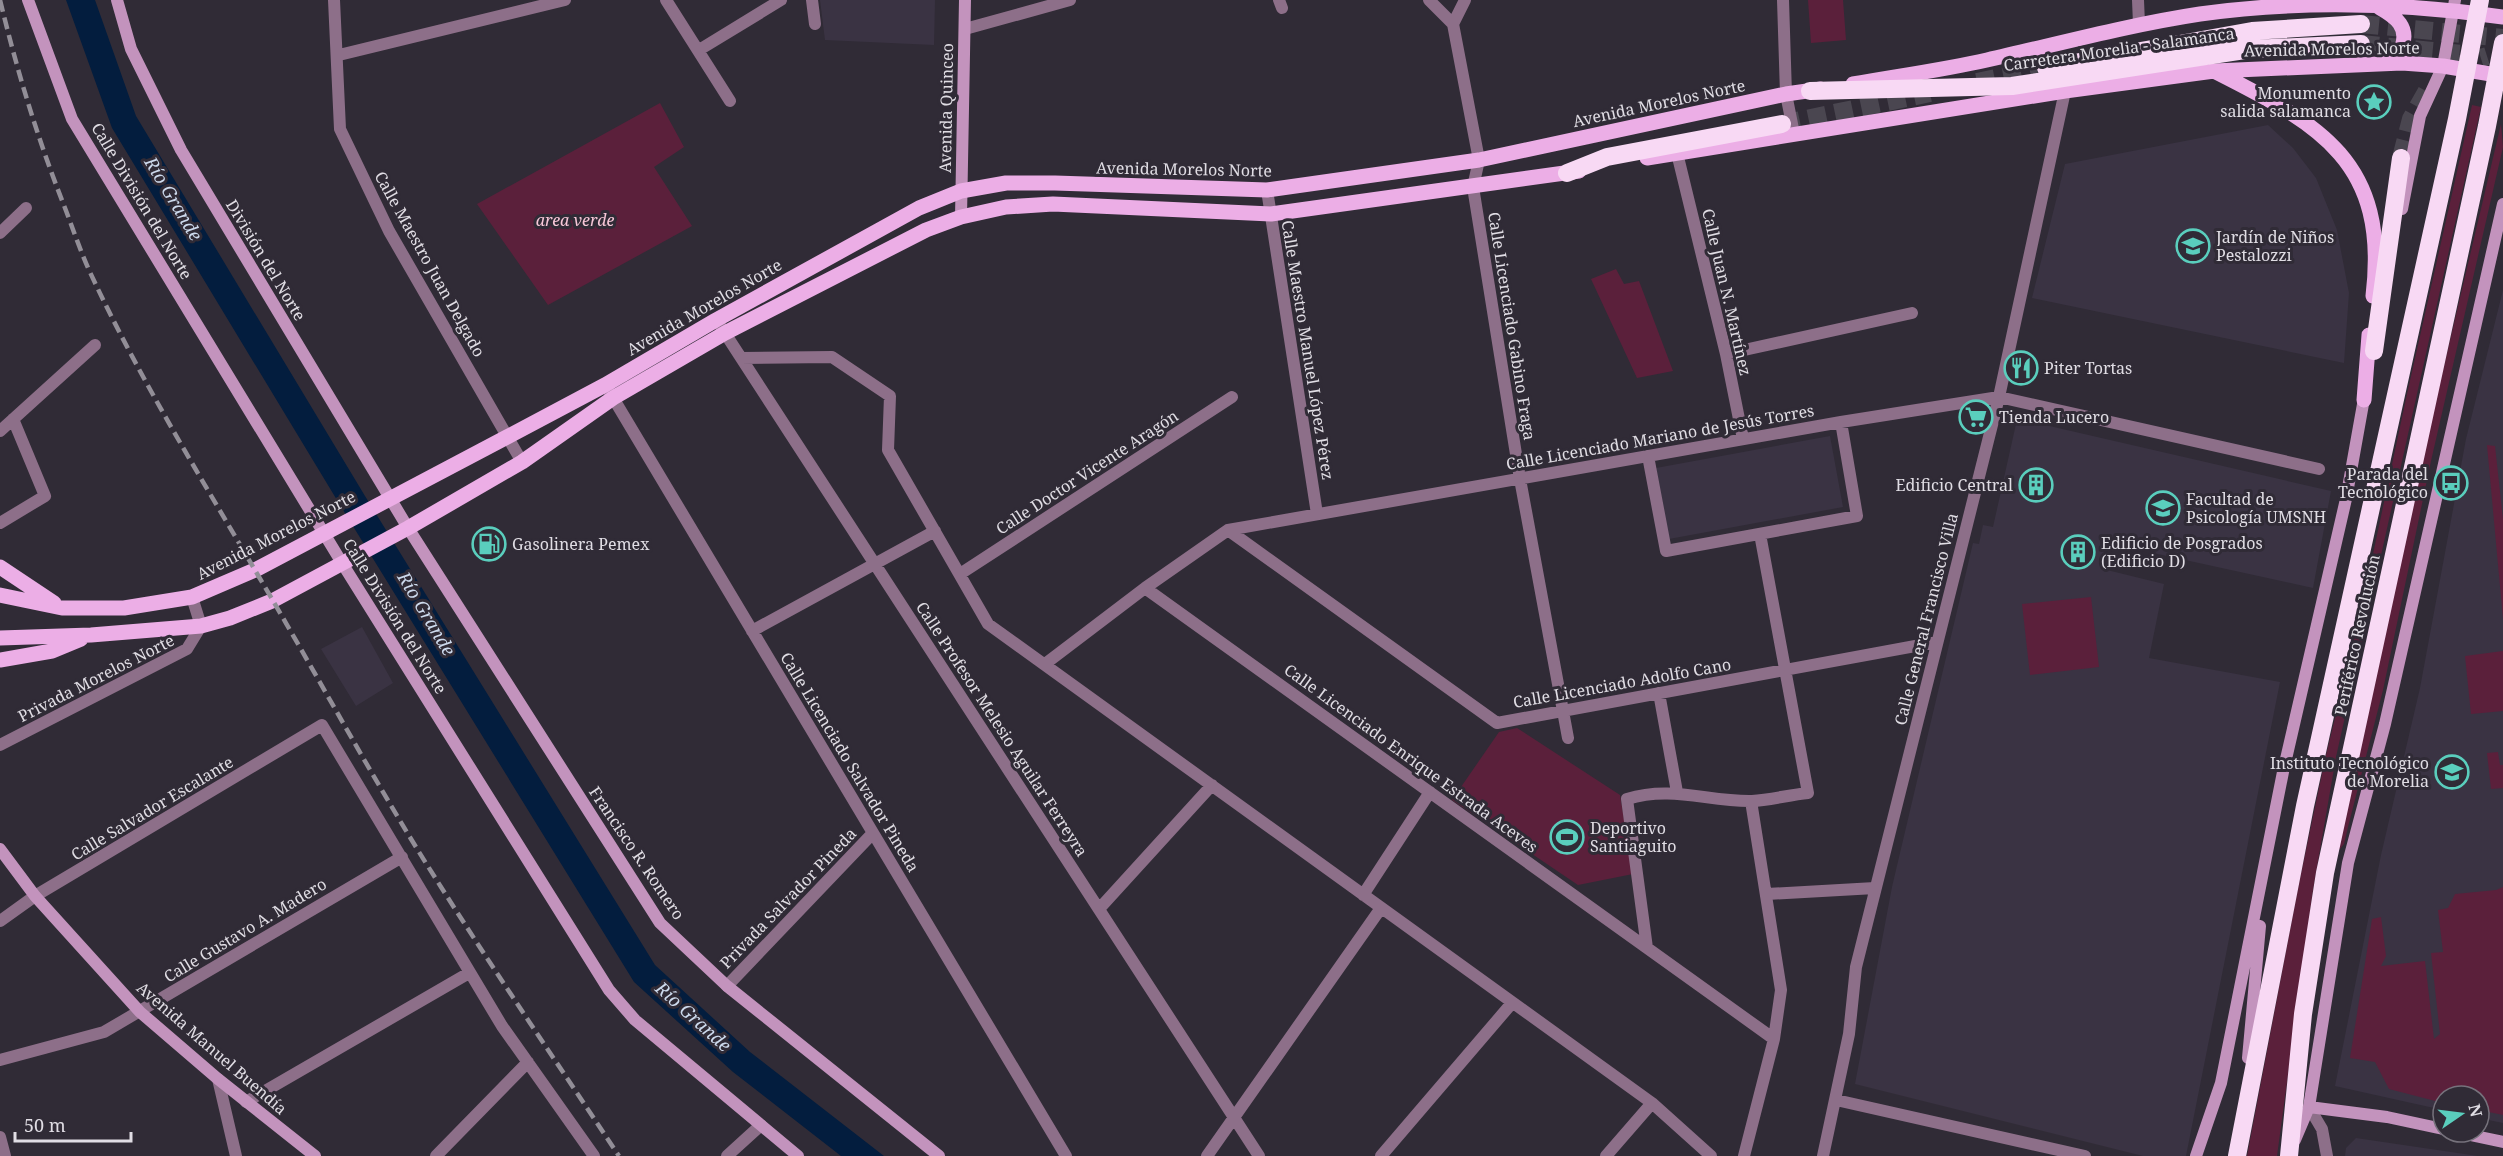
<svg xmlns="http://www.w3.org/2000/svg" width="2503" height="1156" viewBox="0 0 2503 1156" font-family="'Noto Serif',serif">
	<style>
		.built { fill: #3a3343 }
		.green { fill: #5b203b }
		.water { fill: #031d3e }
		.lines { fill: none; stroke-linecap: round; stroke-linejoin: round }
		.highway-tunnel { stroke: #4a4650; stroke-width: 18; stroke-dasharray: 18 9; stroke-linecap: butt }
		.street { stroke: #8d6f89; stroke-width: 12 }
		.secondary { stroke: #c393bd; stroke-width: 12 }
		.primary { stroke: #ecaee6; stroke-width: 15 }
		.highway { stroke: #f8d9f4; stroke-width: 18 }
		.rail { stroke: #928e97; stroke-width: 4.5; stroke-dasharray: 12 6; stroke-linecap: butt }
		.labels { text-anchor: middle; stroke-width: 6; stroke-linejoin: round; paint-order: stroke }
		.street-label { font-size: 16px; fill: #e0dde4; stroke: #302b36 }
		.poi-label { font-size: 16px; fill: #e0dde4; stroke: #302b36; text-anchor: start }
		.park-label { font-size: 16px; font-style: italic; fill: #f8c7d8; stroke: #302b36 }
		.water-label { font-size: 18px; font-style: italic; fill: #cddaed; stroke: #302b36 }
	</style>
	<rect width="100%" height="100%" fill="#302b36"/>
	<path class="built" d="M 820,0 L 935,0 L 934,45 L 825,40 Z
		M 2268,125 L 2293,148 L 2316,178 L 2337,230 L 2349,293 L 2344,363 L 2032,298 L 2065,164 Z
		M 2503,290 L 2503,1123 L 2479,1118 L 2479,1096 L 2443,1096 L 2443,1110 L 2335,1086 L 2381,855 L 2420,688 L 2466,439 Z
		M 2023,420 L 2331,491 L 2313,588 L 2112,544 L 2107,570 L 2164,584 L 2149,658 L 2280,682 L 2186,1156 L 2143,1156 L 1855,1084 L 1892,887 L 1973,543 L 1979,544 L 1983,525 L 1993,527 L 2016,424 Z
		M 1830,436 L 1843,507 L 1669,539 L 1656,468 Z
		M 362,627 L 393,683 L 356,706 L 321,649 Z
		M 2356,1138 L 2478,1156 L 2345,1156 L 2346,1148 Z"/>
	<path class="green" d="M 1808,0 L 1843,0 L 1846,40 L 1811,43 Z
		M 660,103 L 684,147 L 654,167 L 692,226 L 548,305 L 477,204 Z
		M 2472,105 L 2481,107 L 2336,757 L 2313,890 L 2277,1156 L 2247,1156 L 2298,888 L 2326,755 L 2359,620 L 2407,394 Z
		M 2501,124 L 2503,147 L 2431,461 L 2383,690 L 2348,827 L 2344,844 L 2340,849 L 2338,847 L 2422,459 Z
		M 1616,269 L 1624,284 L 1639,281 L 1673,371 L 1637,378 L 1591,279 Z
		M 2487,445 L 2495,446 L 2503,519 L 2503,619 Z
		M 2091,597 L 2099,667 L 2030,675 L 2022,604 Z
		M 2503,651 L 2503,711 L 2471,714 L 2465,656 Z
		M 1517,728 L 1620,795 L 1633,874 L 1578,885 L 1452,800 L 1499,732 Z
		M 2498,752 L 2500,765 L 2503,765 L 2503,788 L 2491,789 L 2487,753 Z
		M 2503,887 L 2503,1115 L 2479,1110 L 2479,1096 L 2443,1096 L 2443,1103 L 2389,1089 L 2375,1062 L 2350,1058 L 2372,919 L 2381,917 L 2386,956 L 2381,966 L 2425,961 L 2434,1039 L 2440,1034 L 2431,953 L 2443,952 L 2438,910 L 2448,908 L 2455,894 L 2496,890 Z"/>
	<path class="water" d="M 66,0 L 95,0 L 136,116 L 365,496 L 655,965 L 750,1052 L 884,1156 L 841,1156 L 733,1072 L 634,982 L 343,510 L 112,128 Z"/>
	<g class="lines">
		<path class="highway-tunnel" d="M 2361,24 L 2503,38
			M 2361,44 L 2463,54
			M 2455,66 L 2487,56
			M 1977,82 L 2046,68
			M 1782,124 L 1930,93
			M 2401,158 L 2411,119 L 2429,87"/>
		<path class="street" d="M 334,0 L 340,129 L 389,231 L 522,462
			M 666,0 L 730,101
			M 812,0 L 815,24
			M 1279,0 L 1282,8
			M 1429,0 L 1453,24 L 1479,160 L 1473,187 L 1520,479 L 1568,738
			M 1783,0 L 1786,94 L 1794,134
			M 2138,0 L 2139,24
			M 1453,24 L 1465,0
			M 965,29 L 1070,0
			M 699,50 L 781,0
			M 339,55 L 565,0
			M 1677,153 L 1726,354 L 1743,439
			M 1267,190 L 1317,514
			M 0,233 L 26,208
			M 721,327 L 1259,1156
			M 1726,354 L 1912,313
			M 741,358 L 832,357 L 890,396 L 888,450 L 988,624 L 1652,1103 L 1711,1156
			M 609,391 L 1066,1156
			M 0,431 L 95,345
			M 1648,456 L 1666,551 L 1857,516 L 1841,422
			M 0,523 L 45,496 L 13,419
			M 1228,530 L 1497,723 L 1937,642
			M 960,574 L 1232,397
			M 1145,588 L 1774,1039
			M 752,631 L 935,531
			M 1045,664 L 1145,588 L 1228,530 L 1841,422 L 1999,397 L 2319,469
			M 1659,693 L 1677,792
			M 0,745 L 187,649 L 201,626 L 192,597
			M 1767,894 L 1875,888
			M 1363,895 L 1430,792
			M 1099,909 L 1212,785
			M 0,921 L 35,896 L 322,725 L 502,1026 L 594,1156
			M 1647,948 L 1627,799 C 1672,785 1708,802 1752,801 C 1770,800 1789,795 1808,793 L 1760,534
			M 727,986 L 873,833
			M 0,1060 L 104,1032 L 402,857
			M 218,1079 L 236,1156
			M 1836,1100 L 2085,1156
			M 246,1102 L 469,973
			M 2309,1107 L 2322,1129 L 2327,1156
			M 0,1137 L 5,1156
			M 436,1156 L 528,1062
			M 727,1156 L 761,1125
			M 1207,1156 L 1381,908
			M 1381,1156 L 1512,1003
			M 1606,1156 L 1652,1103
			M 1744,1156 L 1774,1039 L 1781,990 L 1751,801
			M 1823,1156 L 1849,1034 L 1856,967 L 1999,397 L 2065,91"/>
		<path class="secondary" d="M 28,0 L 72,119 L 342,563 L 609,990 L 635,1020 L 798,1156
			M 117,0 L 131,49 L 181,150 L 408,528 L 660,923 L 727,986 L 939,1156
			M 2402,209 L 2420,116 L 2443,66 L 2455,0
			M 961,217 L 965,0
			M 0,849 L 35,896 L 140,1012 L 218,1079 L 315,1156
			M 2248,1058 L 2260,926
			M 2309,1107 L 2387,1117 L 2443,1129
			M 2456,1132 L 2503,1142
			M 2295,1140 L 2309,1107 L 2348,863 L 2385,724 L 2503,204
			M 2196,1156 L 2221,1083 L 2283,772 L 2346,499 L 2365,393"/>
		<path class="primary" d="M 2380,8 C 2396,17 2409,27 2402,47 L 2384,63
			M 2214,71 C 2321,125 2389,162 2373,296
			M 1853,84 C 1898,76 1943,70 1987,60 C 2058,44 2128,25 2200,14 C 2300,0 2404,3 2503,17
			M 1647,158 L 2065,91 L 2214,71 L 2402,63 L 2443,66 L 2503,76
			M 2364,400 L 2369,335
			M 0,567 L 54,603
			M 0,595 L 62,608 L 124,608 L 192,597 L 255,570 L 507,437 L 605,385 L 716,320 L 919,208 L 961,191 L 1006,183 L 1055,183 L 1267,190 L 1479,160 L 1786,94 L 1821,89
			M 0,638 L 91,635 L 201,626 L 230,618 L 272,601 L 408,528 L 522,462 L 613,398 L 725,333 L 926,230 L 961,217 L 1006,207 L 1053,204 L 1271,214 L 1579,171
			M 0,660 L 52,651 L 81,639"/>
		<path class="highway" d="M 2046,68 L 2252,31 L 2361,24
			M 1810,91 L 2012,86 L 2251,49 L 2361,44
			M 1567,173 L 1607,157 L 1782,124
			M 2374,351 L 2401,158
			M 2237,1156 L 2305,806 L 2457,119 L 2480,0
			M 2289,1156 L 2303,1014 L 2325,873 L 2487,126 L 2503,43"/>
		<path class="rail" d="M 0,0 C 18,74 37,137 65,208 C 73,229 80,250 89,270 C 138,376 200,476 259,577 C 313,668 363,761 419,852 C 483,955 552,1055 619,1156"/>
	</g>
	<defs>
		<g id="sight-ring" transform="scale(1.725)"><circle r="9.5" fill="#302b36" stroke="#5acebd" stroke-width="1.5"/><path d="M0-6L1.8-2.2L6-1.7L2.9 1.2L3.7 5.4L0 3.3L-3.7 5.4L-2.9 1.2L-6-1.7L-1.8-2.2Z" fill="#5acebd"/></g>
		<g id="school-ring" transform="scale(1.725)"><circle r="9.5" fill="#302b36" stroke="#5acebd" stroke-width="1.5"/><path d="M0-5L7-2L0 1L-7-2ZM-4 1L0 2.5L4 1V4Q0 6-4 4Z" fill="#5acebd"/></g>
		<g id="restaurant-ring" transform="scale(1.725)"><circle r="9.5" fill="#302b36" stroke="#5acebd" stroke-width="1.5"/><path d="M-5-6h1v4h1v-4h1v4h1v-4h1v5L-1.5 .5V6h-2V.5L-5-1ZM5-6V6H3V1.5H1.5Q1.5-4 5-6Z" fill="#5acebd"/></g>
		<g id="supermarket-ring" transform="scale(1.725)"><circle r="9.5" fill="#302b36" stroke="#5acebd" stroke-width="1.5"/><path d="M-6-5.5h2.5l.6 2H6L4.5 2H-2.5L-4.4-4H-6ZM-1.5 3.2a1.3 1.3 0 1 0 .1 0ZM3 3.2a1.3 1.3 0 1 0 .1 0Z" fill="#5acebd"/></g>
		<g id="bus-ring" transform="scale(1.725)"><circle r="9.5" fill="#302b36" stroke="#5acebd" stroke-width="1.5"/><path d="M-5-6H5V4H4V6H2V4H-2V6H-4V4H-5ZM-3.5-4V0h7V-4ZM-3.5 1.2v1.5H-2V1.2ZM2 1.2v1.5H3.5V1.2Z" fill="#5acebd"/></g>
		<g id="building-ring" transform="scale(1.725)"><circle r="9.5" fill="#302b36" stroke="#5acebd" stroke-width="1.5"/><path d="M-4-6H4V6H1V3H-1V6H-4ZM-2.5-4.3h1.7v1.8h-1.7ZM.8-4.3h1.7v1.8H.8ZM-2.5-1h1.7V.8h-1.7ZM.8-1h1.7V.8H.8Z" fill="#5acebd"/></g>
		<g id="university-ring" transform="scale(1.725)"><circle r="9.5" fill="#302b36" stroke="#5acebd" stroke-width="1.5"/><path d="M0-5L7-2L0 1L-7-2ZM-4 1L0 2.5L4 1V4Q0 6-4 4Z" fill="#5acebd"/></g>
		<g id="fuel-ring" transform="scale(1.725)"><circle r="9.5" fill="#302b36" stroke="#5acebd" stroke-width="1.5"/><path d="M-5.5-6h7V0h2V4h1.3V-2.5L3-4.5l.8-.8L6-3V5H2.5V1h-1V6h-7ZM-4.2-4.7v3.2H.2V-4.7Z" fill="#5acebd"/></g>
		<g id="stadium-ring" transform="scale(1.725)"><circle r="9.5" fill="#302b36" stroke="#5acebd" stroke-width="1.5"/><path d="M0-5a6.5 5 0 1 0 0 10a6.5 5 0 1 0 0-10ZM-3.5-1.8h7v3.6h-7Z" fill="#5acebd"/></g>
	</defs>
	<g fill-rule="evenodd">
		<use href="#sight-ring" x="2374" y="102"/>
		<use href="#school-ring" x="2193" y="246"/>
		<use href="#restaurant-ring" x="2021" y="368"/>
		<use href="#supermarket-ring" x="1976" y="417"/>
		<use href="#bus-ring" x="2451" y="483"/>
		<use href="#building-ring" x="2036" y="485"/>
		<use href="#university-ring" x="2163" y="508"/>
		<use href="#fuel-ring" x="489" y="544"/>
		<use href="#building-ring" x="2078" y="552"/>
		<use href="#university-ring" x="2452" y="772"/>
		<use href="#stadium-ring" x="1567" y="837"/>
	</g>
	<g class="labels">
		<g class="street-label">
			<text transform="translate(2119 49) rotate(-8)" y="6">Carretera Morelia - Salamanca</text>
			<text transform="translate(2332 49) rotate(-1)" y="6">Avenida Morelos Norte</text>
			<text transform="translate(1659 103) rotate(-12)" y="6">Avenida Morelos Norte</text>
			<text transform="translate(946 108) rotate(-89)" y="6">Avenida Quinceo</text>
			<text transform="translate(1184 169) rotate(1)" y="6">Avenida Morelos Norte</text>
			<text transform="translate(142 201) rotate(59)" y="6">Calle División del Norte</text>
			<text transform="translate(266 260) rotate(59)" y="6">División del Norte</text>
			<text transform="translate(430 264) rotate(61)" y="6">Calle Maestro Juan Delgado</text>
			<text transform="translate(1727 292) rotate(77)" y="6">Calle Juan N. Martínez</text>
			<text transform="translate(704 307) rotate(-30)" y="6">Avenida Morelos Norte</text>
			<text transform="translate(1512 326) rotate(81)" y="6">Calle Licenciado Gabino Fraga</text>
			<text transform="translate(1308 350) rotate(81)" y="6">Calle Maestro Manuel López Pérez</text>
			<text transform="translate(1660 437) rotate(-10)" y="6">Calle Licenciado Mariano de Jesús Torres</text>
			<text transform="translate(1087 472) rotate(-33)" y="6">Calle Doctor Vicente Aragón</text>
			<text transform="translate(276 535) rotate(-27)" y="6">Avenida Morelos Norte</text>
			<text transform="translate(395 616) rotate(58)" y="6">Calle División del Norte</text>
			<text transform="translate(1926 619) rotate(-76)" y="6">Calle General Francisco Villa</text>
			<text transform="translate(2357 635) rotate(-78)" y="6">Periférico Revolución</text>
			<text transform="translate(96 678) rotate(-27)" y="6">Privada Morelos Norte</text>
			<text transform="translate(1622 683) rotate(-10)" y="6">Calle Licenciado Adolfo Cano</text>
			<text transform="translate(1002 729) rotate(57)" y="6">Calle Profesor Melesio Aguilar Ferreyra</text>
			<text transform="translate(1411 758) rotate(36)" y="6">Calle Licenciado Enrique Estrada Aceves</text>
			<text transform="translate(850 762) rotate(59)" y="6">Calle Licenciado Salvador Pineda</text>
			<text transform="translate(152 808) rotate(-31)" y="6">Calle Salvador Escalante</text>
			<text transform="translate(637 853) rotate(56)" y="6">Francisco R. Romero</text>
			<text transform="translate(788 898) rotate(-46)" y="6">Privada Salvador Pineda</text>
			<text transform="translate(245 930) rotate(-31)" y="6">Calle Gustavo A. Madero</text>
			<text transform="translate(212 1048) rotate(41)" y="6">Avenida Manuel Buendía</text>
		</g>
		<g class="poi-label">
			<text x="2351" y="99" text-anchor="end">Monumento<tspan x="2351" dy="18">salida salamanca</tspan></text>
			<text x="2216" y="243">Jardín de Niños<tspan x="2216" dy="18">Pestalozzi</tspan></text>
			<text x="2044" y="374">Piter Tortas</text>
			<text x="1999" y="423">Tienda Lucero</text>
			<text x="2428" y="480" text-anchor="end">Parada del<tspan x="2428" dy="18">Tecnológico</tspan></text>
			<text x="2013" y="491" text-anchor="end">Edificio Central</text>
			<text x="2186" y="505">Facultad de<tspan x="2186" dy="18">Psicología UMSNH</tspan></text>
			<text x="2101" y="549">Edificio de Posgrados<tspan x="2101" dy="18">(Edificio D)</tspan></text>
			<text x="512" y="550">Gasolinera Pemex</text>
			<text x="2429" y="769" text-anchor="end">Instituto Tecnológico<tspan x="2429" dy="18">de Morelia</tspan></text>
			<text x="1590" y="834">Deportivo<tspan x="1590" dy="18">Santiaguito</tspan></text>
		</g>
		<g class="park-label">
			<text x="575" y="226">area verde</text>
		</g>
		<g class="water-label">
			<text transform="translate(173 199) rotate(59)" y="6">Río Grande</text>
			<text transform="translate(426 614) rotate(59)" y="6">Río Grande</text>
			<text transform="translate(693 1017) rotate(42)" y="6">Río Grande</text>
		</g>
	</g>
	<g transform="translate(2461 1114) rotate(76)"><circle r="28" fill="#302b36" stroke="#76727c" stroke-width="1.5"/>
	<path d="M0-4.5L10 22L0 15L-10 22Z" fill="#5acebd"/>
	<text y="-9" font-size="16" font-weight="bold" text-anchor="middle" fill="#e0dde4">N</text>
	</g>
	<path d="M15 1132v9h116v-9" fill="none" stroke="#e0dde4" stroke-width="3"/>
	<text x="24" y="1132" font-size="18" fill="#e0dde4" stroke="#302b36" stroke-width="4.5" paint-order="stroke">50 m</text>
</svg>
